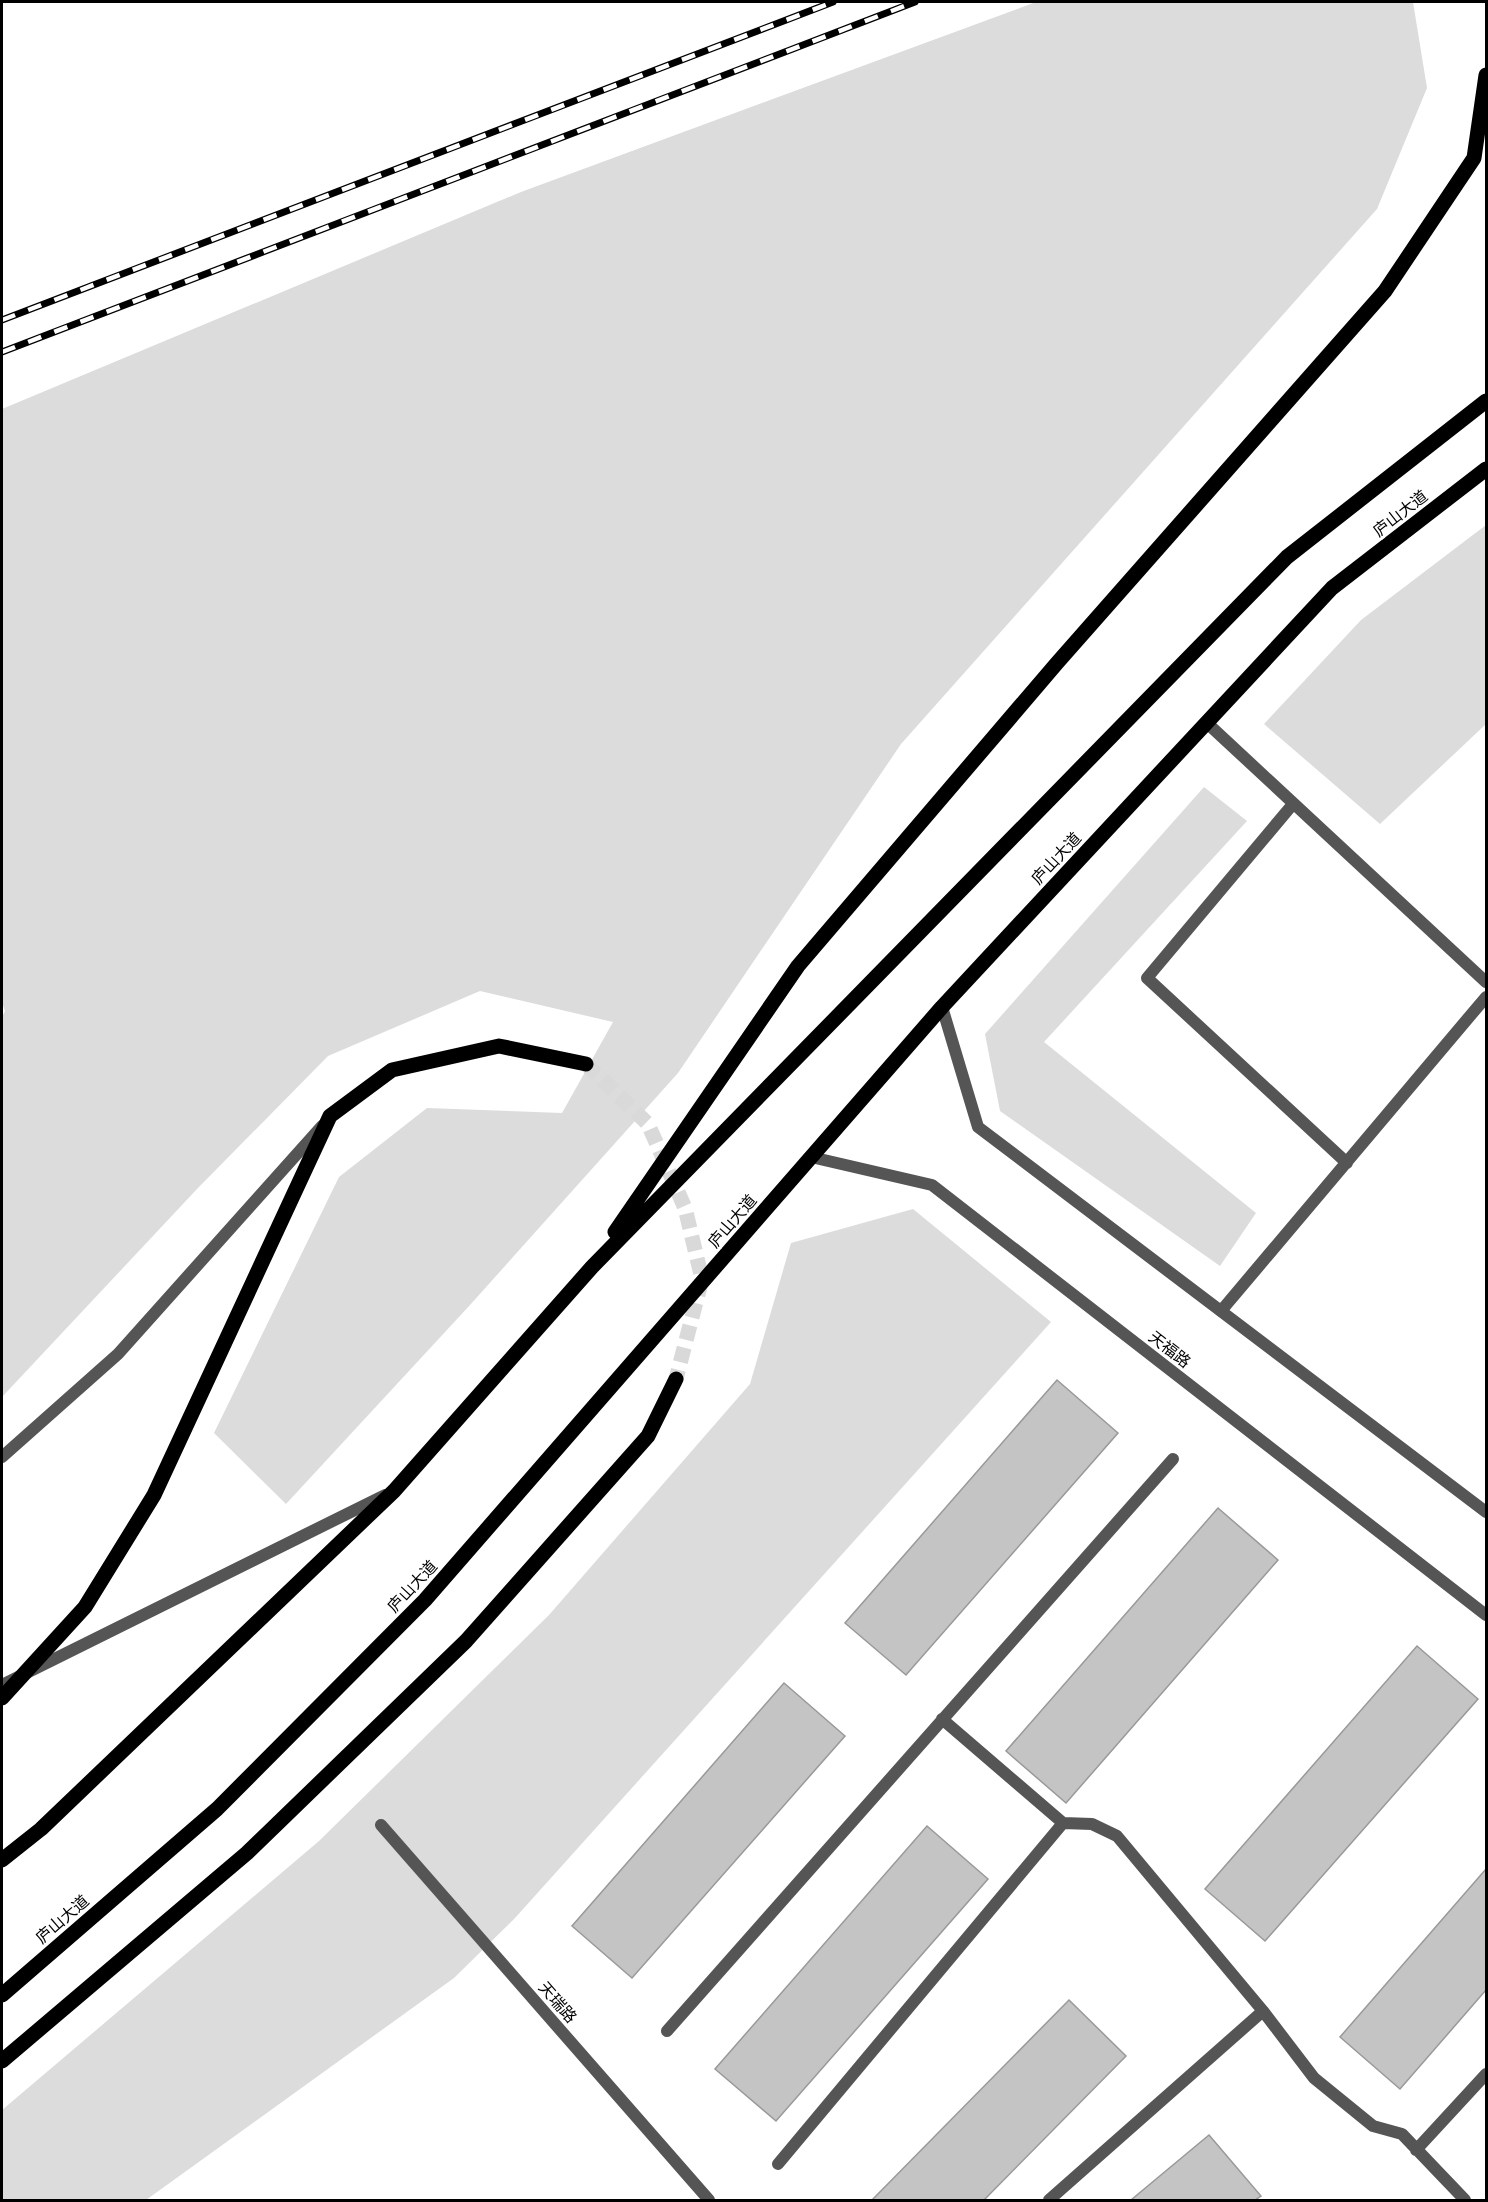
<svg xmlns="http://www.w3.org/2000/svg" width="1488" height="2202" viewBox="0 0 1488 2202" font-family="'Open Sans','Noto Sans SC',sans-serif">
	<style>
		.green { fill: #dcdcdc }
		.building { fill: #c4c4c4; stroke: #999; stroke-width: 1.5 }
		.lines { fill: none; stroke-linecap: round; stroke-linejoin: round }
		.primary-tunnel { stroke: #d9d9d9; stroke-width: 15; stroke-dasharray: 15 8; stroke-linecap: butt }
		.service { stroke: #555; stroke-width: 12 }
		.minor { stroke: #555; stroke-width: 12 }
		.tertiary { stroke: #555; stroke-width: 12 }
		.primary { stroke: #000; stroke-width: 15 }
		.rail-casing { stroke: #000; stroke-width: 7 }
		.rail { stroke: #fff; stroke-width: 4.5; stroke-dasharray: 14; stroke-linecap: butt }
		.labels { text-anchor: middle; stroke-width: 5; stroke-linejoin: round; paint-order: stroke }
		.street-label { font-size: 16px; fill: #000; stroke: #fff }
	</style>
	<rect width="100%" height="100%" fill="#fff"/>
	<path class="green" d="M 1036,2 L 1413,2 L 1427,88 L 1377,209 L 901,744 L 678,1073 L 470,1305 L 286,1504 L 214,1433 L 339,1177 L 427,1108 L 562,1113 L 613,1022 L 480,991 L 328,1056 L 197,1189 L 2,1397 L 2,1017 L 5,1011 L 2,1003 L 2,409 L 521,192 Z
		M 1486,525 L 1486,724 L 1380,824 L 1264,724 L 1361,620 Z
		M 1204,787 L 1247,821 L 1044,1042 L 1256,1213 L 1220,1266 L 1000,1111 L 985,1034 Z
		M 913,1209 L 1051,1322 L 515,1918 L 454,1978 L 146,2200 L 2,2200 L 2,2110 L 319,1841 L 549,1615 L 750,1384 L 791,1243 Z"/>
	<path class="building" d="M 1057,1380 L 1118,1433 L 906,1675 L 845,1623 Z
		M 1218,1508 L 1278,1560 L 1066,1803 L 1006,1751 Z
		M 1417,1646 L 1478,1699 L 1265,1941 L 1205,1889 Z
		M 784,1683 L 845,1736 L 632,1978 L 572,1926 Z
		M 927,1826 L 988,1879 L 776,2121 L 715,2069 Z
		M 1486,1869 L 1486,1990 L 1400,2089 L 1340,2037 Z
		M 1069,2000 L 1126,2056 L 984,2200 L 872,2200 Z
		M 1209,2135 L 1261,2196 L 1255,2200 L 1131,2200 Z"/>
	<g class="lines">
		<path class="primary-tunnel" d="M 586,1064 L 648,1124 L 685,1208 L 702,1279 L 676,1379"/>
		<path class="service" d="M 942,1719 L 1063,1823 L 1092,1824 L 1117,1836 L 1263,2011 L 1314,2078 L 1373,2126 L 1402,2134 L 1465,2200
			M 667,2031 L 1173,1459
			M 1416,2150 L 1486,2074
			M 778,2164 L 1063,1823
			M 1049,2200 L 1263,2011"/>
		<path class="minor" d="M 1207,723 L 1486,982
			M 1293,804 L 1147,978 L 1347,1163
			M 1221,1311 L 1486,997"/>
		<path class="tertiary" d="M 942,1007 L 978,1127 L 1486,1512
			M 811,1157 L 932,1185 L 1486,1615
			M 2,1457 L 118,1354 L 322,1126
			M 2,1685 L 385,1495
			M 381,1825 L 709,2200"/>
		<path class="primary" d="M 615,1232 L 798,966 L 1057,663 L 1385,291 L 1474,158 L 1486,75
			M 2,1698 L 85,1607 L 154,1495 L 330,1116 L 392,1070 L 499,1046 L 586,1064
			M 2,1860 L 41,1829 L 394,1491 L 592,1267 L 1287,557 L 1486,401
			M 2,1995 L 217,1809 L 425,1600 L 942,1007 L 1332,588 L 1486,469
			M 2,2061 L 247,1853 L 466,1641 L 648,1436 L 676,1379"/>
		<g class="rail-casing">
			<path id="rail" d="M 2,320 L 833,2
				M 2,352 L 915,2"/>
		</g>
		<use href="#rail" class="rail"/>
	</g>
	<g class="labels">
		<g class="street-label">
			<text transform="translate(1400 513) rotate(-38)" y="6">庐山大道</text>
			<text transform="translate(1056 858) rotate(-47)" y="6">庐山大道</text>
			<text transform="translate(732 1221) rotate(-49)" y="6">庐山大道</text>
			<text transform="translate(1170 1349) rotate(38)" y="6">天福路</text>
			<text transform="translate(412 1586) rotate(-47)" y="6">庐山大道</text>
			<text transform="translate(62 1919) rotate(-41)" y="6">庐山大道</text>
			<text transform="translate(558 2002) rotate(49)" y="6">天瑞路</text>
		</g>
	</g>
	<rect width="1488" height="2202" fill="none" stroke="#000000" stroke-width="6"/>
</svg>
